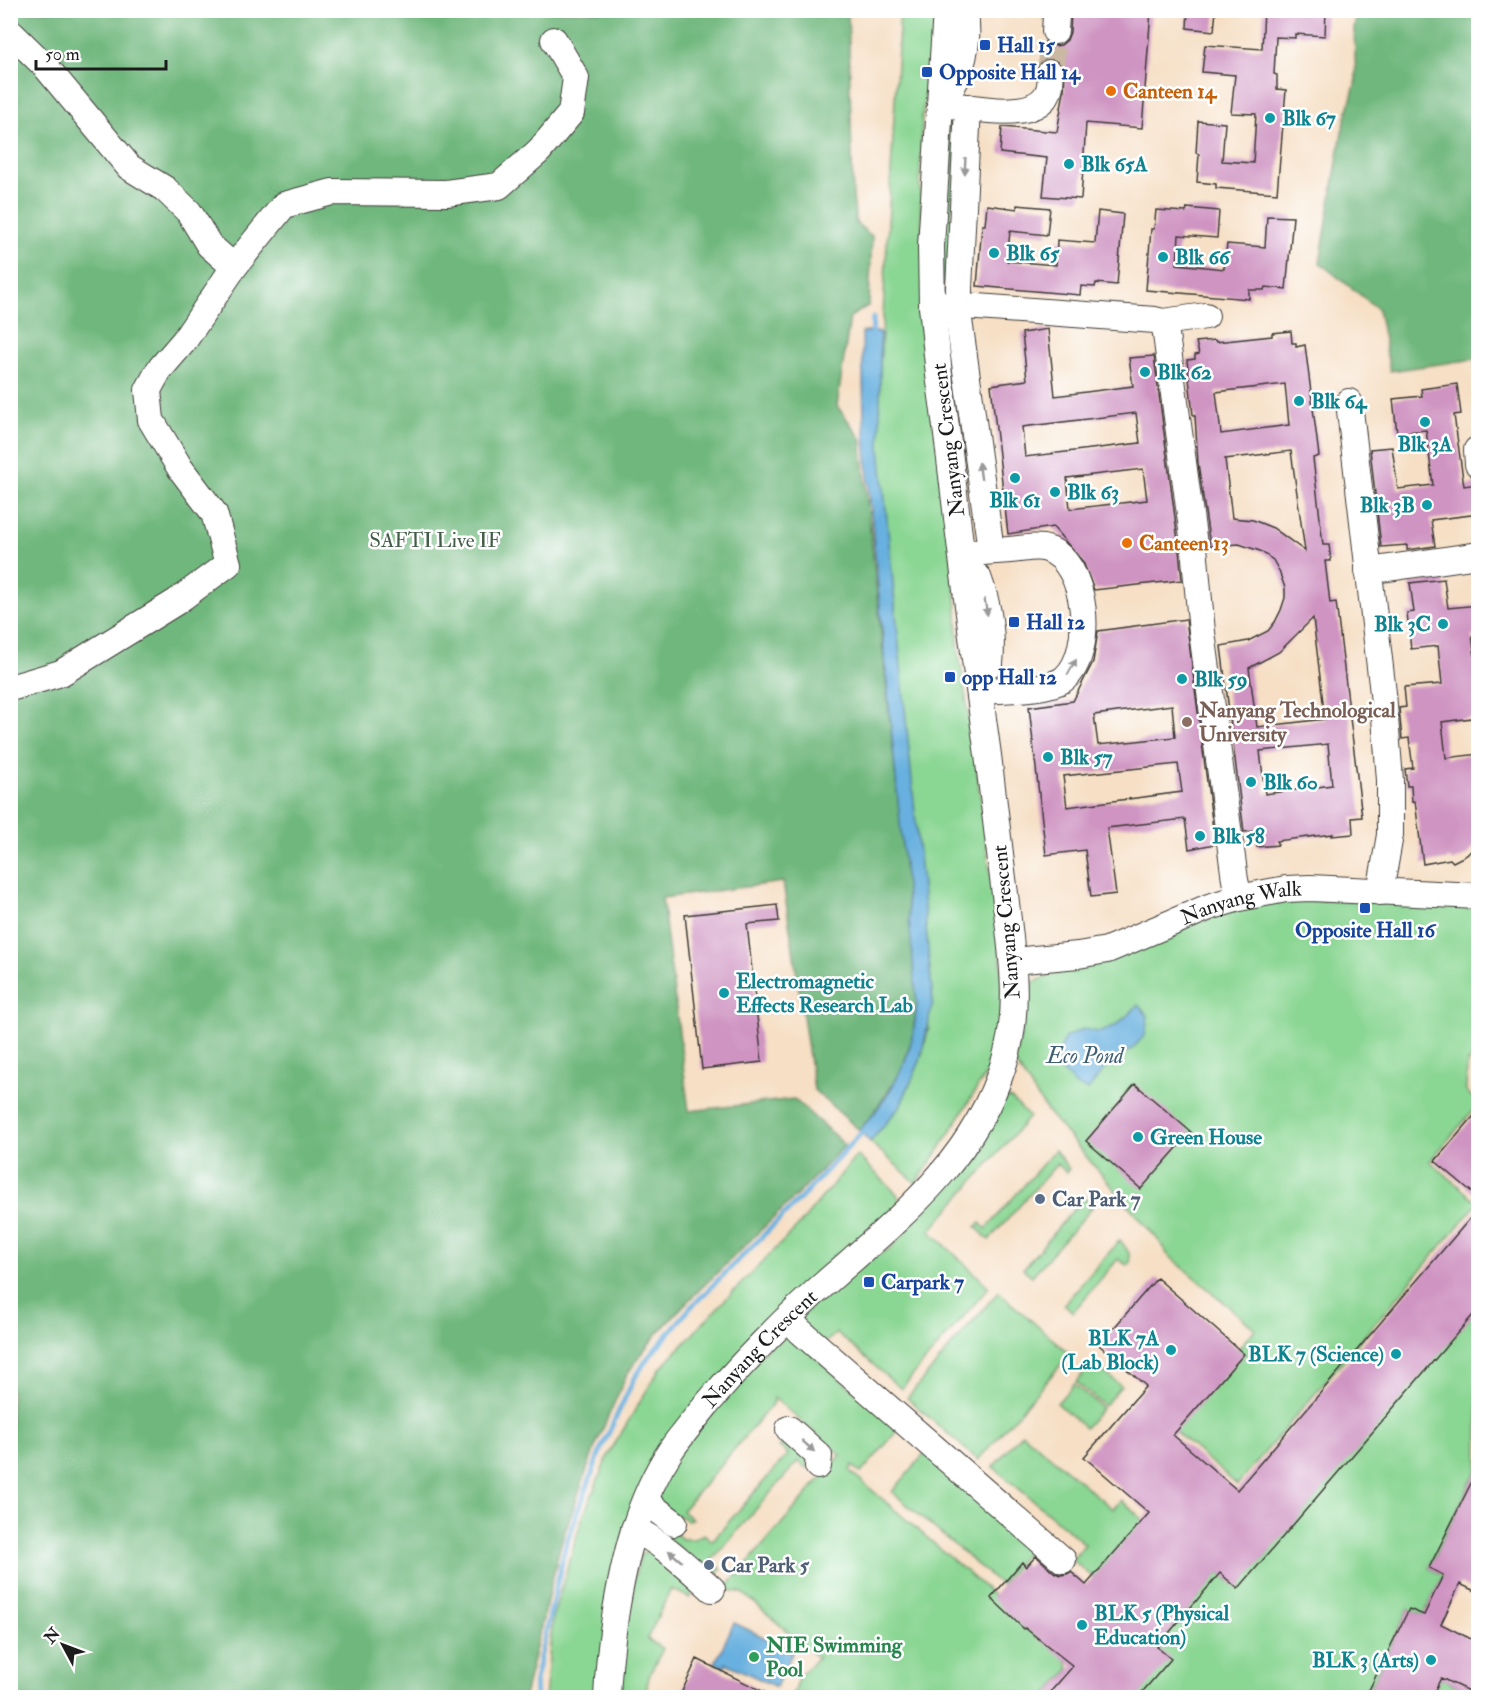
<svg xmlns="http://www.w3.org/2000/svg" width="1489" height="1708" viewBox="0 0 1489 1708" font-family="'IM FELL Double Pica',serif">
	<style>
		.green { fill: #8ad693; stroke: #537958; stroke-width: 1.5 }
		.forest { fill: #6fb77d; stroke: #466a4c; stroke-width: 1.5 }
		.water { fill: #67b0df; stroke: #42667e; stroke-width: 1.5 }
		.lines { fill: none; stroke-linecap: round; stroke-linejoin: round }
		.stream { stroke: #67b0df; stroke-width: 5 }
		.building { fill: #cf94c2; fill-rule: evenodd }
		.minor-tunnel { stroke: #cab8a3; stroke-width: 26; stroke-dasharray: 26 13; stroke-linecap: butt }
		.minor-casing { stroke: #3d3935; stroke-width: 28 }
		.minor { stroke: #fff; stroke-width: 26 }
		.oneway { fill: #999 }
		.transit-dot { fill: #1a4fb4; stroke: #fff; stroke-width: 2 }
		.food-dot { fill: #e8710a; stroke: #fff; stroke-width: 2 }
		.culture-dot { fill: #0f9aa8; stroke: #fff; stroke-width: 2 }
		.education-dot { fill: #8d6e63; stroke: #fff; stroke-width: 2 }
		.service-dot { fill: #5c6f8a; stroke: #fff; stroke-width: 2 }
		.leisure-dot { fill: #2e9e5b; stroke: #fff; stroke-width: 2 }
		.labels { text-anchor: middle; stroke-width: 5; stroke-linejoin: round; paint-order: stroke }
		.transit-label { font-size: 21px; font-weight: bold; fill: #164399; stroke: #fff; text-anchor: start }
		.food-label { font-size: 21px; font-weight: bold; fill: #c56008; stroke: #fff; text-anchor: start }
		.culture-label { font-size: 21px; font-weight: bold; fill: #0d838f; stroke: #fff; text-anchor: start }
		.street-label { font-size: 21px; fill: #1c1c1c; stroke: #fff }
		.park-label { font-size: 21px; fill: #425d46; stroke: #fff }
		.education-label { font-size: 21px; font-weight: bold; fill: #785e54; stroke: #fff; text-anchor: start }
		.service-label { font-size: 21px; font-weight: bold; fill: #4e5e75; stroke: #fff; text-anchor: start }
		.leisure-label { font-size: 21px; font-weight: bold; fill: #27864d; stroke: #fff; text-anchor: start }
		.water-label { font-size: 22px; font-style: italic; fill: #3e5f74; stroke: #fff }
	</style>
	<rect width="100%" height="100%" fill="#fff"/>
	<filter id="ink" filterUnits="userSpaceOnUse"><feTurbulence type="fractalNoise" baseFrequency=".0167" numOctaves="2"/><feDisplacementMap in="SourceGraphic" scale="12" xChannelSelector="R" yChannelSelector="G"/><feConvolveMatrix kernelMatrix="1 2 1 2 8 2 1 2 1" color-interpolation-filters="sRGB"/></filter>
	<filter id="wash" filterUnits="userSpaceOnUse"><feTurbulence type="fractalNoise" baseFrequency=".008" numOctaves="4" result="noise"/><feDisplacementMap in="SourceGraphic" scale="24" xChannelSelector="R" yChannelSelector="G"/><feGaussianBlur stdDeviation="1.35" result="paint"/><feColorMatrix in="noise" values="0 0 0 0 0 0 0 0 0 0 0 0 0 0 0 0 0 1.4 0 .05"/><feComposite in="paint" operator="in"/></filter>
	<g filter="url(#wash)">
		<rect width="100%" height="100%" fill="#f6dfc5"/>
		<path class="green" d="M 900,11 L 936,11 L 933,56 L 922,116 L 920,183 L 922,227 L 957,609 L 958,648 L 975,756 L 1001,956 L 1002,1007 L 997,1056 L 937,1153 L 916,1183 L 870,1142 L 900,1106 L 920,1061 L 929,1028 L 890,556 L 879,467 L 879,386 Z
			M 954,117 L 959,119 L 947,286 L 943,283 L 940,273 L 949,120 Z
			M 1273,900 L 1379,900 L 1478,907 L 1478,1050 L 1467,1064 L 1466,1091 L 1478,1102 L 1478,1105 L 1430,1161 L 1478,1203 L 1237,1485 L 1171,1428 L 1255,1329 L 1167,1254 L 1159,1241 L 1047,1111 L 1014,1062 L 1033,982 L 1252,903 Z
			M 1000,1094 L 1013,1100 L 1029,1117 L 930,1231 L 989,1287 L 901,1389 L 837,1333 L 811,1354 L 899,1429 L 861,1473 L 852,1465 L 850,1471 L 1050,1644 L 1068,1662 L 1069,1670 L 1045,1697 L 792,1697 L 799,1676 L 818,1658 L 743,1593 L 725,1589 L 841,1455 L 774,1398 L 774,1402 L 682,1511 L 692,1519 L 687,1520 L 645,1501 L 659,1471 L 826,1282 L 891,1248 L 934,1198 Z
			M 1055,1150 L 1069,1169 L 1066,1172 L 1057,1164 L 989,1240 L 976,1227 L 980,1223 L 986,1229 Z
			M 857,1155 L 897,1194 L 899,1199 L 898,1204 L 677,1424 L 596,1697 L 545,1698 L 553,1616 L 581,1522 L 608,1455 L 659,1370 L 722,1303 L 800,1224 Z
			M 1084,1197 L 1092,1208 L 1032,1276 L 1023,1269 Z
			M 1120,1240 C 1125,1247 1132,1254 1130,1263 L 1127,1265 L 1118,1259 L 1073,1312 L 1064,1304 Z
			M 998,1292 L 1070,1354 L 978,1460 L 907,1398 Z
			M 1478,1308 L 1478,1467 L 1429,1568 L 1443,1575 L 1424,1615 L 1409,1609 L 1365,1697 L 1137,1698 L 1157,1647 L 1219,1573 L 1238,1588 Z
			M 1093,1362 L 1121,1386 L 1104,1406 L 1076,1382 Z
			M 1074,1384 L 1102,1408 L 1085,1428 L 1057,1403 Z
			M 1022,1433 L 1113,1509 L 1121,1500 L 1145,1521 L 1095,1579 L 1072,1560 L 1085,1544 L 993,1467 Z
			M 786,1441 L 808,1459 L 806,1469 L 798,1461 L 711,1561 L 721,1569 L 714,1574 L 657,1531 L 660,1519 L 682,1539 L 694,1539 L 704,1534 L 712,1541 L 788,1454 L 779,1446 Z
			M 927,1451 L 1032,1545 L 1001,1585 L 892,1492 Z
			M 652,1549 L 691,1581 L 693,1590 L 690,1598 L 671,1589 L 647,1639 L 663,1649 C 654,1666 645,1678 647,1697 L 618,1698 L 622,1622 L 641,1554 Z
			M 1441,1678 L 1478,1696 L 1478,1698 L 1431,1698 Z"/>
		<path class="forest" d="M 11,11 L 848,11 L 853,196 L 856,223 L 872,236 L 869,305 L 850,317 L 837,406 L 861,438 L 909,906 L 917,1005 L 912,1039 L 901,1072 L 870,1118 L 859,1130 L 814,1090 L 783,882 L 662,898 L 689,1111 L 794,1099 L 845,1145 L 797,1195 L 686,1303 L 658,1333 L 640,1355 L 626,1376 L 595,1447 L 561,1543 L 524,1697 L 11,1698 Z
			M 1358,11 L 1478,11 L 1478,397 L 1475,359 L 1390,371 L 1378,309 L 1320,263 L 1342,132 L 1356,81 L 1354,27 Z"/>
		<path class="water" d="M 862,332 L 880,332 L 880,447 L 933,1001 L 920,1061 L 900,1106 L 870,1142 L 859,1130 C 882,1107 906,1070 912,1037 C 915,1027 915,1016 917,1005 L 869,490 L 864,420 Z
			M 1138,1005 L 1148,1016 L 1145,1035 L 1132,1049 L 1111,1060 L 1088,1090 L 1076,1086 L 1063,1072 L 1059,1053 L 1065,1037 L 1083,1029 L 1098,1032 L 1115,1026 L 1130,1013 Z
			M 734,1623 L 793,1651 L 776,1687 L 726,1663 L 724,1667 L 715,1663 Z"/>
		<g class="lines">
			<path class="stream" d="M 872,336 L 873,318
				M 536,1698 L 535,1680 L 566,1544 L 601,1449 L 634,1379 L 647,1359 L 691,1307 L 801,1198 L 865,1129"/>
		</g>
		<g id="blocks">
			<path class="building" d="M 1071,10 L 1151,10 L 1142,128 L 1086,123 L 1081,199 L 1043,196 L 1047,158 L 1000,153 L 1002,127 L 1057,132 L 1064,91 L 1065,73 L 1063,66 L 1058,60 L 1050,58 L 1044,60 L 1045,42 L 1055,46 L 1061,45 L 1067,40 L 1070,32 Z
				M 1188,10 L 1216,10 L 1214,31 L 1187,28 Z
				M 1264,10 L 1326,10 L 1325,36 L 1295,34 L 1295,38 L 1276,37 L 1274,74 L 1277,75 L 1277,89 L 1286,90 L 1277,193 L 1216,188 L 1216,184 L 1197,182 L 1199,154 L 1196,153 L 1198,121 L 1225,123 L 1222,161 L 1253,163 L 1256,114 L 1231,113 L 1235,75 L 1202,72 L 1205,45 L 1262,49 Z
				M 987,205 L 1017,209 L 1017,205 L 1050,208 L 1047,235 L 1010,231 L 1007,261 L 1056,265 L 1057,240 L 1095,243 L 1098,211 L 1123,214 L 1117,285 L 1096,283 L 1095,287 L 1081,286 L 1080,295 L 977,286 L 982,225 L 985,225 Z
				M 1187,208 L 1219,211 L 1217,238 L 1179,235 L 1177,264 L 1224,269 L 1227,244 L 1265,247 L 1267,216 L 1293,217 L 1286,289 L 1265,287 L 1264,290 L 1249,290 L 1249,299 L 1146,290 L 1151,229 L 1154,229 L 1156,210 L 1186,212 Z
				M 1048,329 L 1055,396 L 1133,386 L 1129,358 L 1154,356 L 1178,541 L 1182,580 L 1094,590 L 1083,562 L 1053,527 L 1008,534 L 991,385 L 1027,380 L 1022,333 ZM 1136,413 L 1140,443 L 1025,457 L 1022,427 ZM 1143,469 L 1147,500 L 1070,509 L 1067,478 Z
				M 1291,331 L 1292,343 L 1296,343 L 1296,347 L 1305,345 L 1319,456 L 1313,458 L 1323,545 L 1329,545 L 1331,561 L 1325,561 L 1330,603 L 1336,602 L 1362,817 L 1352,818 L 1353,834 L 1332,836 L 1333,834 L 1276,841 L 1278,845 L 1257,847 L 1256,831 L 1244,832 L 1221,646 L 1248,641 L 1268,631 L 1275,622 L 1281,610 L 1285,598 L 1285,588 L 1279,571 L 1273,560 L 1260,551 L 1239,544 L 1210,546 L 1198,463 L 1195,415 L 1193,415 L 1187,360 L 1195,359 L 1195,355 L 1199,354 L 1196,342 L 1215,340 L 1216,342 L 1272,336 L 1272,333 ZM 1285,384 L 1289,425 L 1221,434 L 1216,392 ZM 1291,451 L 1305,551 L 1273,528 L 1253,520 L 1232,518 L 1225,459 ZM 1313,618 L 1325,719 L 1257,727 L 1249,668 L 1279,652 ZM 1328,744 L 1332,785 L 1265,794 L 1260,751 Z
				M 1457,384 L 1461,414 L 1454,415 L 1464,486 L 1477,484 L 1479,514 L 1431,520 L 1435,546 L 1407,550 L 1407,545 L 1381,547 L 1370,449 L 1392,447 L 1398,489 L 1433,485 L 1426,430 L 1397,433 L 1393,399 L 1422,396 L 1421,389 Z
				M 1444,579 L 1448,608 L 1479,605 L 1479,635 L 1472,636 L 1479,684 L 1479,717 L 1442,722 L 1446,758 L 1479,754 L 1479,842 L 1467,855 L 1453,862 L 1450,859 L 1423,864 L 1415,801 L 1412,802 L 1411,786 L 1407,786 L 1405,769 L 1413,768 L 1409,738 L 1402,739 L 1399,708 L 1406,707 L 1404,687 L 1442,684 L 1438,646 L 1411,649 L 1407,613 L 1414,612 L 1410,583 Z
				M 1186,619 L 1215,844 L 1189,849 L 1185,819 L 1107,828 L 1116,894 L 1091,897 L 1085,850 L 1046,855 L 1029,707 L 1073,701 L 1093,662 L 1098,631 ZM 1172,705 L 1175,737 L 1098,745 L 1094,715 ZM 1178,764 L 1182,792 L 1067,807 L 1063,776 Z
				M 777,905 L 779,921 L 747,924 L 762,1062 L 702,1069 L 685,915 Z
				M 1135,1084 L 1191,1132 L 1141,1189 L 1086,1141 Z
				M 1479,1110 L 1479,1198 L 1435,1161 Z
				M 1479,1208 L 1479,1308 L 1238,1589 L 1220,1573 L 1157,1647 L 1171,1659 L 1137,1698 L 1045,1698 L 1073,1666 L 1025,1628 L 1024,1629 L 991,1598 L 1022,1562 L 1026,1567 L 1036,1556 L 1054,1572 L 1061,1575 L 1067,1574 L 1071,1572 L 1086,1585 L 1149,1513 L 1084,1457 L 1146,1386 L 1099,1345 L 1157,1278 L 1244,1354 L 1173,1435 L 1237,1490 Z
				M 1479,1467 L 1479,1593 L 1460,1584 L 1441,1624 L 1479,1643 L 1479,1696 L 1441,1678 L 1431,1698 L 1365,1698 L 1409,1609 L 1424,1615 L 1443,1575 L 1429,1568 Z
				M 697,1659 L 776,1698 L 679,1698 Z"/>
		</g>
	</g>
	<g filter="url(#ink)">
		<use href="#blocks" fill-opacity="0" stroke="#3d3935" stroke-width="1.5"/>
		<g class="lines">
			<path class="minor-tunnel" d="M 1050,73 L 1055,31"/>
			<g class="minor-casing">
				<g id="minor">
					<path d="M 1054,10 L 1056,16 L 1055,31"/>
					<path d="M 10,32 L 46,67 L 129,167 L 165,189 L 189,212 L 209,245 L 234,267"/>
					<path d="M 944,99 C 962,76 971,40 964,10"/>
					<path d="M 952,105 C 981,109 1057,126 1050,73"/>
					<path d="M 968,107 L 959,288 L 959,320 L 991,550"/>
					<path d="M 932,306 L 951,305 L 1155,320 L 1163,322 L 1165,327 L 1193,537 L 1202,632 L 1235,880 L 1239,898"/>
					<path d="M 1163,322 L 1206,316"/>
					<path d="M 1349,402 L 1383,693 L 1390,780 L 1390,835 L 1380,892"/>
					<path d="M 1477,450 L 1478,464"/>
					<path d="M 973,553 C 989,551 1004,551 1019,549 C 1028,548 1038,546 1047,549 C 1088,562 1095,652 1065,678 C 1052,690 998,690 980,691"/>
					<path d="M 1368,571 L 1472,556"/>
					<path d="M 978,577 C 988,604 993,635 990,664"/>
					<path d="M 10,688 L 61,673 L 176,602 L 228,564 L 214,513 L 180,468 L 151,420 L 148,390 L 159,370 L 184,341 L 234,267 L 284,205 L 332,192 L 446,193 L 499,186 L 539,151 L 571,113 L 576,78 L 554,40"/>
					<path id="s1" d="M 1013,961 L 1078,955 L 1107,950 L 1209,907 L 1239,898 L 1286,889 L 1310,888 L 1478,896"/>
					<path d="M 788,1318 L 800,1331 L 1063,1560"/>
					<path d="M 789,1429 L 819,1456 L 818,1466"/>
					<path d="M 645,1501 L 674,1523"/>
					<path d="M 634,1529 C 664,1544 687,1567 712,1589"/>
					<path id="s2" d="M 607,1698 C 608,1670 611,1644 615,1617 C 624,1559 638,1500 671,1450 C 682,1434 695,1419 707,1404 C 747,1357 790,1313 837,1273 C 908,1211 975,1156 1004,1063 C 1022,1007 1011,950 1005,894 C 999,848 994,802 988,755 C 979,690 970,624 962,558 C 954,497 948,436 939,375 L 932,306 L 931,246 L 946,10"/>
				</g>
			</g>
			<use href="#minor" class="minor"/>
		</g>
		<defs><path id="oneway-solid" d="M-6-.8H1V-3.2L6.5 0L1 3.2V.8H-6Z" transform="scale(1.5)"/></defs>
		<g class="oneway">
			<use href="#oneway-solid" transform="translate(965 166) rotate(93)"/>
			<use href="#oneway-solid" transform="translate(980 471) rotate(-98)"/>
			<use href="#oneway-solid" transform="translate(986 607) rotate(80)"/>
			<use href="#oneway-solid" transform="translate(1072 667) rotate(-60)"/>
			<use href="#oneway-solid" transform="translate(808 1446) rotate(42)"/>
			<use href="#oneway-solid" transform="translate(675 1556) rotate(-140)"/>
		</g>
	</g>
	<g class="transit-dot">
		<rect x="979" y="39" width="12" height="12" rx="3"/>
		<rect x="921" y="66" width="12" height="12" rx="3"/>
		<rect x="1008" y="616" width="12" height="12" rx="3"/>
		<rect x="944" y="671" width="12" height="12" rx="3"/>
		<rect x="1359" y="902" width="12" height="12" rx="3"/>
		<rect x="863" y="1276" width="12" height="12" rx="3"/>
	</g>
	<g class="food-dot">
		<circle cx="1111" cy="91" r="6"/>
		<circle cx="1127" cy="543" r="6"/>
	</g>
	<g class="culture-dot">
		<circle cx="1270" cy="118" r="6"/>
		<circle cx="1069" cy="164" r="6"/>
		<circle cx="994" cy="253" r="6"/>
		<circle cx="1163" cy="257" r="6"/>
		<circle cx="1145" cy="372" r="6"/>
		<circle cx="1299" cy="401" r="6"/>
		<circle cx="1425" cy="422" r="6"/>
		<circle cx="1015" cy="478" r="6"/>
		<circle cx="1055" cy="492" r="6"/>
		<circle cx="1427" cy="505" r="6"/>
		<circle cx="1443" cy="624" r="6"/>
		<circle cx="1182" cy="679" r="6"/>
		<circle cx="1048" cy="757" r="6"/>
		<circle cx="1251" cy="782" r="6"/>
		<circle cx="1200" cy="836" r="6"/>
		<circle cx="724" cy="993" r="6"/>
		<circle cx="1138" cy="1137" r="6"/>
		<circle cx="1171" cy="1350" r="6"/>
		<circle cx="1396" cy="1354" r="6"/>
		<circle cx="1082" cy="1625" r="6"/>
		<circle cx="1431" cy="1660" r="6"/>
	</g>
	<circle class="education-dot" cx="1187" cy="722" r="6"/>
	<g class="service-dot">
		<circle cx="1040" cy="1199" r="6"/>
		<circle cx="709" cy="1565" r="6"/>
	</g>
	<circle class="leisure-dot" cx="754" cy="1657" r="6"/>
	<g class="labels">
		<g class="transit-label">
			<text x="997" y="52">Hall 15</text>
			<text x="939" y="79">Opposite Hall 14</text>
			<text x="1026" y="629">Hall 12</text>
			<text x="962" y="684">opp Hall 12</text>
			<text x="1365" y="937" text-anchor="middle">Opposite Hall 16</text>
			<text x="881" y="1289">Carpark 7</text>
		</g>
		<g class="food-label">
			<text x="1123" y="98">Canteen 14</text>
			<text x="1139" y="550">Canteen 13</text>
		</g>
		<g class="culture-label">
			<text x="1282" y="125">Blk 67</text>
			<text x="1081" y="171">Blk 65A</text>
			<text x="1006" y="260">Blk 65</text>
			<text x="1175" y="264">Blk 66</text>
			<text x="1157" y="379">Blk 62</text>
			<text x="1311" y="408">Blk 64</text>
			<text x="1425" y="451" text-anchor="middle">Blk 3A</text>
			<text x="1067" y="499">Blk 63</text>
			<text x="1015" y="507" text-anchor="middle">Blk 61</text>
			<text x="1415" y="512" text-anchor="end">Blk 3B</text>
			<text x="1431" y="631" text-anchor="end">Blk 3C</text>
			<text x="1194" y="686">Blk 59</text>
			<text x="1060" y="764">Blk 57</text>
			<text x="1263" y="789">Blk 60</text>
			<text x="1212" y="843">Blk 58</text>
			<text x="736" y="988">Electromagnetic<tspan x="736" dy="24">Effects Research Lab</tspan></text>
			<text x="1150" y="1144">Green House</text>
			<text x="1159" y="1345" text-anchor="end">BLK 7A<tspan x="1159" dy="24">(Lab Block)</tspan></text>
			<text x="1384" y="1361" text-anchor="end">BLK 7 (Science)</text>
			<text x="1094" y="1620">BLK 5 (Physical<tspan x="1094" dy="24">Education)</tspan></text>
			<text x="1419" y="1667" text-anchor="end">BLK 3 (Arts)</text>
		</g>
		<g class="street-label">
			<text transform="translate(948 440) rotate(-97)" y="7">Nanyang Crescent</text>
			<text dy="7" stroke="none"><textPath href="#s1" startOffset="238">Nanyang Walk</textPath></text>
			<text transform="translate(1006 922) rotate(-95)" y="7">Nanyang Crescent</text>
			<text dy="7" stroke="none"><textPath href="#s2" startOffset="394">Nanyang Crescent</textPath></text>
		</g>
		<g class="park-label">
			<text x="435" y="547">SAFTI Live IF</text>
		</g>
		<g class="education-label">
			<text x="1199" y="717">Nanyang Technological<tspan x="1199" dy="24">University</tspan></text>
		</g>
		<g class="service-label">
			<text x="1052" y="1206">Car Park 7</text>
			<text x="721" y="1572">Car Park 5</text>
		</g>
		<g class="leisure-label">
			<text x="766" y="1652">NIE Swimming<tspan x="766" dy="24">Pool</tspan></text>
		</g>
		<g class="water-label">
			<text x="1085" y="1063">Eco Pond</text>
		</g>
	</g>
	<rect width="1489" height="1708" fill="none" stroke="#fff" stroke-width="36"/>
	<g transform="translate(63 1645) rotate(311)" stroke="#ffffff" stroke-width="4.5" paint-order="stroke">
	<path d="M0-4.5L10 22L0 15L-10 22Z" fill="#1c1c1c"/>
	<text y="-9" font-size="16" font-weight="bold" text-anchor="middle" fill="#1c1c1c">N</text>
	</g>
	<path d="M36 60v9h130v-9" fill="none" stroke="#1c1c1c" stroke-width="3"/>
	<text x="45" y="60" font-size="18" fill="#1c1c1c" stroke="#ffffff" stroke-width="4.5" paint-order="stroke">50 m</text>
</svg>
